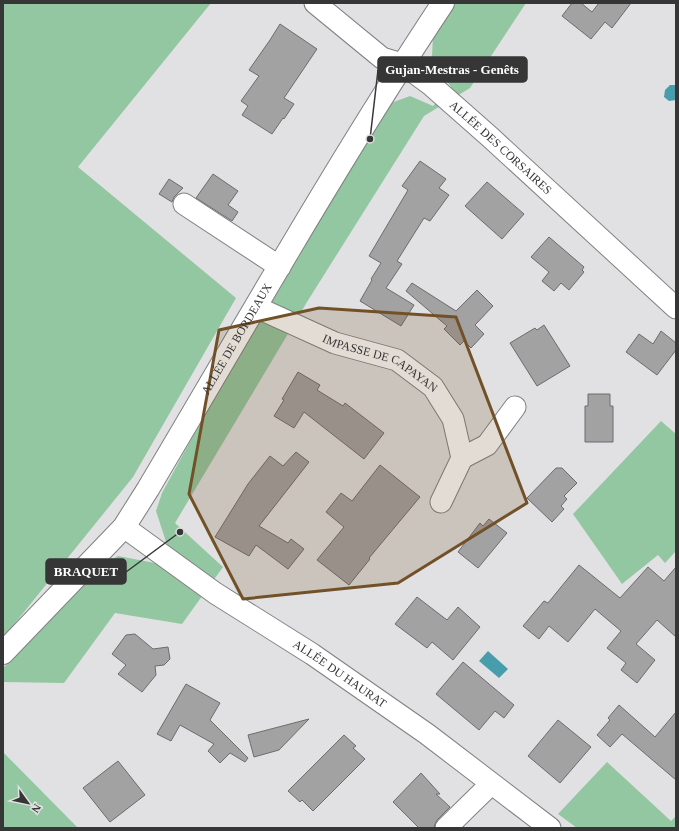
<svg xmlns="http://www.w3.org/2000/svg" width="679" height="831" viewBox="0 0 679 831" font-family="Georgia,serif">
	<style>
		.green { fill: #93c7a1 }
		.water { fill: #489dac }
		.building { fill: #a3a2a2; stroke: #6d6b6c }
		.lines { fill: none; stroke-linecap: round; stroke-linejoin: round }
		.minor-casing { stroke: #818183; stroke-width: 23 }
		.major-casing { stroke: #818183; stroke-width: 24 }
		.minor { stroke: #fff; stroke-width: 21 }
		.major { stroke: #fff; stroke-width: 22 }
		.marked { fill: #725128; fill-opacity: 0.2; stroke: #725128; stroke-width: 3; stroke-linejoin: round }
		.labels { text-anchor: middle; stroke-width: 3.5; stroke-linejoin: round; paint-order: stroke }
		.street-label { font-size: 12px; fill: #363637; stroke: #e1e1e3 }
		.leader { fill: none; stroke: #363637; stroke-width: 1.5 }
		.callout-dot { fill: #363637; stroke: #e1e1e3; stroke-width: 1.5 }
		.callout { fill: #363637; stroke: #363637; stroke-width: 1.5 }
		.callout-label { font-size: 13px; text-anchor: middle; font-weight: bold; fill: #fff }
	</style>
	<rect width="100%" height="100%" fill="#e1e1e3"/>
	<path class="green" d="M 3,3 L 211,3 L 78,167 L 236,298 L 133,477 L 3,638 Z
		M 455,3 L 526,3 L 470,88 L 424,116 L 307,302 L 175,523 L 223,567 L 182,624 L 115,613 L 64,683 L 3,682 L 3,668 L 105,564 L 118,556 L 155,563 L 168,548 L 156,511 L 162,493 L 254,324 L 391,103 L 410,96 L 433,106 L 451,87 L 432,57 L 433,35 Z
		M 661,421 L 676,434 L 676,551 L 665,563 L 658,555 L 622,584 L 573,514 Z
		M 3,752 L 78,828 L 3,828 Z
		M 607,762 L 671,821 L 676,816 L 676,828 L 577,828 L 558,814 Z"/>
	<path class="water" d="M 670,85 L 676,85 L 676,100 L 669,101 L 664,97 L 665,90 Z
		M 488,651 L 508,669 L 499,678 L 479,661 Z"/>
	<path class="building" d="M 572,3 L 581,3 L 592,12 L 599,3 L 631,3 L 612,28 L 605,22 L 591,39 L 562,16 Z
		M 280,24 L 317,49 L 284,98 L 294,104 L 284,119 L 283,118 L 272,134 L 242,115 L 248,106 L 241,101 L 259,76 L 249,70 L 270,40 Z
		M 420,161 L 446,179 L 439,188 L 449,195 L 430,221 L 424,218 L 397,261 L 402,264 L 386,288 L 414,305 L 401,326 L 360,301 L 372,280 L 371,279 L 381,263 L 369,256 L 408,190 L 402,186 Z
		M 213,174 L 238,191 L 228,205 L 238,212 L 232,221 L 196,198 Z
		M 169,179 L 183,188 L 174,197 L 172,202 L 159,194 Z
		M 487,182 L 524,214 L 502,239 L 465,206 Z
		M 549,237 L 584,267 L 582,270 L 584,272 L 569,290 L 561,283 L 554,291 L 542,281 L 549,272 L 531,257 Z
		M 412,283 L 456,311 L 477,290 L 493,306 L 475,325 L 484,334 L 471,348 L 464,341 L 460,345 L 444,329 L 447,326 L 406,291 Z
		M 544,325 L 570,366 L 537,386 L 510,343 L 535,328 L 537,330 Z
		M 661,331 L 676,343 L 676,350 L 657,375 L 626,352 L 639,334 L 653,344 Z
		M 298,372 L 320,385 L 317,390 L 343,406 L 345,403 L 384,433 L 364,459 L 304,412 L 294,428 L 274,416 L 284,400 L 282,399 Z
		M 588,394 L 610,394 L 610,406 L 613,406 L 613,442 L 585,442 L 585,406 L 588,406 Z
		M 296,452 L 309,462 L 259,526 L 288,543 L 291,539 L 304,549 L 288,569 L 256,545 L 249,556 L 215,537 L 248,484 L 270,456 L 283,466 Z
		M 380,465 L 420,497 L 369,558 L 370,559 L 349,585 L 317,560 L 344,527 L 326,512 L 341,493 L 352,501 Z
		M 556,468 L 562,468 L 577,483 L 564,496 L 567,499 L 561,506 L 564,509 L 552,522 L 527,498 Z
		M 489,519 L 507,533 L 478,568 L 458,552 L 480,523 L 483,526 Z
		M 579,565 L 620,598 L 648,567 L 664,581 L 676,567 L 676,637 L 657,620 L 636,644 L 655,660 L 637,683 L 621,670 L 626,663 L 607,648 L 621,631 L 595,609 L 568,642 L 549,626 L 539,639 L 523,626 L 544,601 L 548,603 Z
		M 417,597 L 447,620 L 458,607 L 480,627 L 453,660 L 432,642 L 427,648 L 395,624 Z
		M 135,634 L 153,649 L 168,647 L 170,659 L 164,665 L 155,666 L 156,675 L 142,692 L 118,674 L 126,665 L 112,654 L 126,635 Z
		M 463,662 L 514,705 L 504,718 L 495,711 L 479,730 L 436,694 Z
		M 186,684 L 220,703 L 210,720 L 248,758 L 245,762 L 230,753 L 220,763 L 208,751 L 214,744 L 180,725 L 171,741 L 157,734 Z
		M 619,705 L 655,737 L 676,712 L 676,780 L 622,734 L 610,747 L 597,735 L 610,720 L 608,718 Z
		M 309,719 L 279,750 L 254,757 L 248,735 Z
		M 558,720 L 591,747 L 560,783 L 528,756 Z
		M 344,735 L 356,746 L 353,748 L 365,759 L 313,811 L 302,800 L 300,802 L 288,791 Z
		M 118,761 L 145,795 L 110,822 L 83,788 Z
		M 421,773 L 440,794 L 436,794 L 450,807 L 437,820 L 435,824 L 434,828 L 419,828 L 393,802 Z"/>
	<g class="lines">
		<g class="minor-casing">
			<g id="minor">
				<path id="s1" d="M 315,3 L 382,58 L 402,64 L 431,85 L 490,137 L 676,308"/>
				<path d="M 184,204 L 280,267"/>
				<path id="s2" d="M 256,307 L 335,343 L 397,360 L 433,387 L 453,419 L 462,458 L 441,502"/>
				<path d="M 462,458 L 487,445 L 515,407"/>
				<path id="s3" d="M 124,527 L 215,593 L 312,654 L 427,734 L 550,828"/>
				<path d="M 446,828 L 491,784"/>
			</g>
		</g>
		<g class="major-casing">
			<g id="major">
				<path id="s4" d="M 3,653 L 124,527 L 148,489 C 245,326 338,161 443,3"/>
			</g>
		</g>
		<use href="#minor" class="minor"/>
		<use href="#major" class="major"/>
	</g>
	<path class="marked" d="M 319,308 L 456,317 L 527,503 L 398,583 L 243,599 L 189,494 L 219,330 Z"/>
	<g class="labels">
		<g class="street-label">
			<text dy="4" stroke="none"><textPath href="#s1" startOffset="237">ALLÉE DES CORSAIRES</textPath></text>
			<text dy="4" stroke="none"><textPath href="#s4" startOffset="394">ALLÉE DE BORDEAUX</textPath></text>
			<text dy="4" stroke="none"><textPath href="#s2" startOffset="137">IMPASSE DE CAPAYAN</textPath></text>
			<text dy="4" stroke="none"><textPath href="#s3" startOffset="261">ALLÉE DU HAURAT</textPath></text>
		</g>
	</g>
	<path class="leader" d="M370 139L378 70M180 532L126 572"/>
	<g class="callout-dot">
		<circle cx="370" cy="139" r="4"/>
		<circle cx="180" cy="532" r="4"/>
	</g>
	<g class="callout">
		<rect x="378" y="57" width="149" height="25" rx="4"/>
		<rect x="46" y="559" width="80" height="25" rx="4"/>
	</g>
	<g class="callout-label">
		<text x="452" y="74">Gujan-Mestras - Genêts</text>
		<text x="86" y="576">BRAQUET</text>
	</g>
	<rect width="679" height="831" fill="none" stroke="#363637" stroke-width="8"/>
	<g transform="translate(28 803) rotate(123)" stroke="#e1e1e3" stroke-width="3" paint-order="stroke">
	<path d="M0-3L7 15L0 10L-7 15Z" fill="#363637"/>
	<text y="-6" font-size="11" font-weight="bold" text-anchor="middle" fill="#363637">N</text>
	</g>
</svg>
